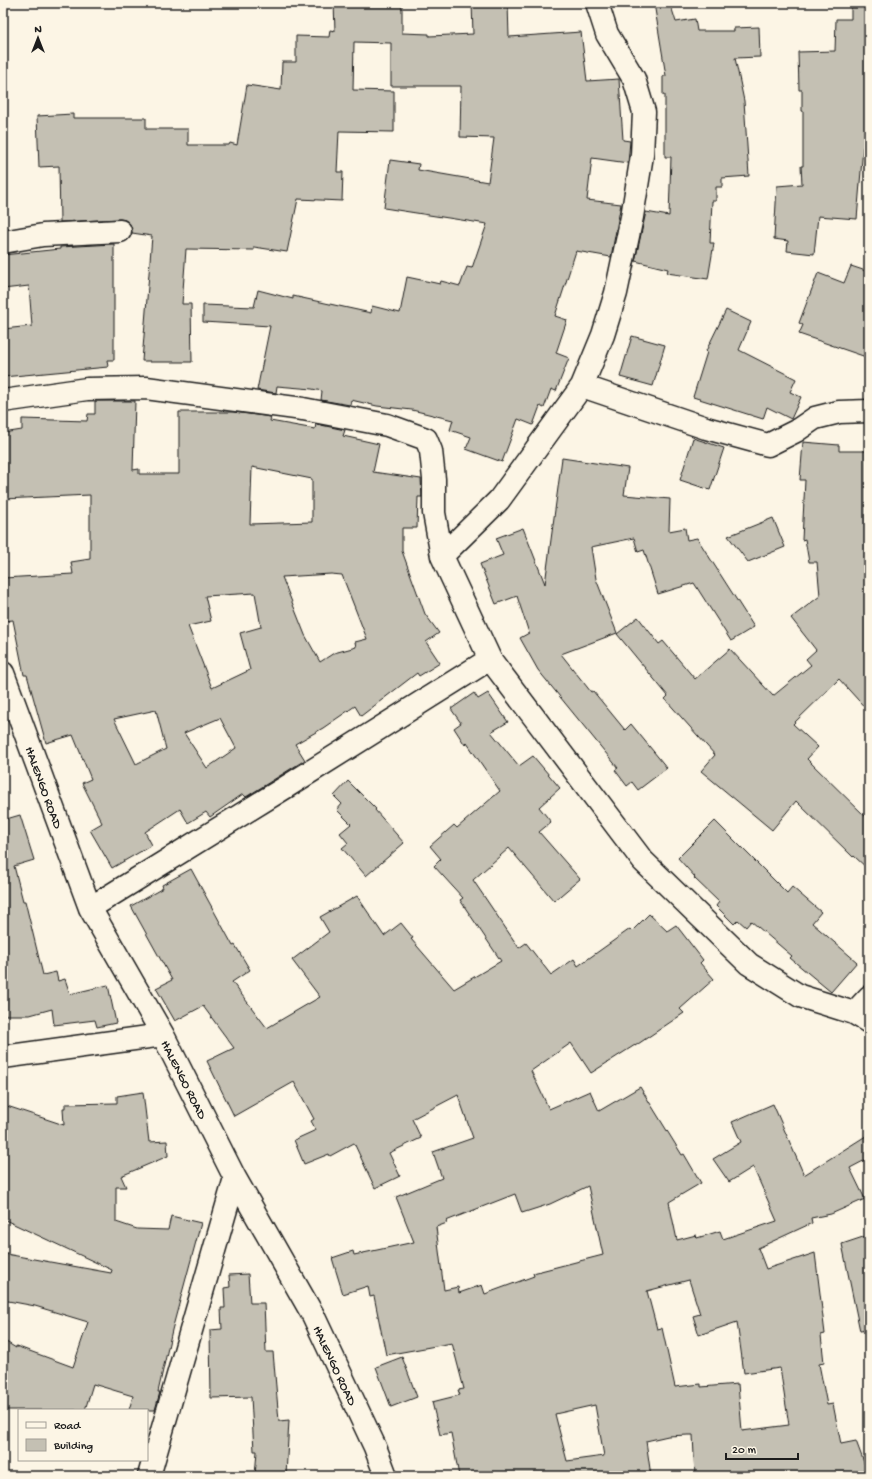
<svg xmlns="http://www.w3.org/2000/svg" width="872" height="1479" viewBox="0 0 872 1479" font-family="'Gochi Hand',sans-serif">
	<style>
		.building { fill: #c4c0b3; stroke: #1c1c1c; fill-rule: evenodd }
		.lines { fill: none; stroke-linecap: round; stroke-linejoin: round }
		.minor-casing { stroke: #1c1c1c; stroke-width: 25 }
		.minor { stroke: #fcf5e5; stroke-width: 22 }
		.labels { text-anchor: middle; stroke-width: 3; stroke-linejoin: round; paint-order: stroke }
		.street-label { font-size: 13px; fill: #1c1c1c; stroke: #fcf5e5 }
	</style>
	<rect width="100%" height="100%" fill="#fcf5e5"/>
	<filter id="ink" filterUnits="userSpaceOnUse"><feTurbulence type="fractalNoise" baseFrequency=".025" numOctaves="2"/><feDisplacementMap in="SourceGraphic" scale="8" xChannelSelector="R" yChannelSelector="G"/><feConvolveMatrix kernelMatrix="1 2 1 2 8 2 1 2 1" color-interpolation-filters="sRGB"/></filter>
	<g filter="url(#ink)">
		<path class="building" d="M 334,3 L 402,3 L 402,33 L 429,34 L 429,36 L 473,34 L 472,3 L 508,3 L 509,37 L 581,32 L 587,81 L 619,79 L 623,140 L 630,141 L 628,163 L 592,158 L 587,200 L 621,204 L 611,257 L 576,251 L 555,316 L 567,320 L 556,353 L 569,358 L 556,391 L 551,389 L 544,408 L 540,406 L 533,425 L 518,419 L 502,462 L 466,449 L 471,437 L 450,430 L 453,420 L 412,410 L 377,406 L 351,400 L 350,405 L 321,400 L 322,391 L 312,389 L 277,386 L 276,393 L 257,390 L 270,326 L 203,322 L 203,305 L 254,307 L 258,290 L 293,299 L 293,296 L 371,313 L 372,306 L 400,313 L 407,277 L 440,284 L 441,281 L 460,286 L 467,267 L 472,268 L 487,224 L 384,208 L 390,160 L 419,164 L 418,170 L 488,182 L 494,138 L 460,137 L 461,86 L 391,86 L 391,43 L 354,42 L 353,90 L 394,91 L 394,132 L 339,131 L 337,172 L 343,172 L 342,201 L 298,199 L 287,252 L 254,247 L 254,250 L 186,249 L 182,304 L 191,304 L 192,362 L 150,362 L 150,361 L 142,361 L 152,236 L 132,233 L 130,224 L 125,220 L 120,219 L 60,222 L 59,166 L 39,167 L 37,116 L 73,114 L 73,118 L 146,118 L 146,129 L 188,129 L 188,145 L 229,145 L 230,143 L 237,145 L 247,85 L 281,90 L 282,62 L 296,62 L 296,36 L 329,37 L 330,30 L 335,31 Z
			M 654,3 L 670,3 L 676,22 L 695,19 L 697,31 L 734,31 L 734,28 L 759,27 L 760,57 L 735,58 L 744,101 L 749,176 L 722,178 L 722,187 L 716,187 L 716,201 L 712,201 L 710,243 L 714,243 L 708,279 L 667,273 L 668,269 L 635,261 L 646,212 L 669,216 L 671,157 L 665,157 L 665,95 L 663,95 L 663,76 L 666,76 Z
			M 851,3 L 869,3 L 869,147 L 863,147 L 857,219 L 818,216 L 814,254 L 787,251 L 788,241 L 774,239 L 777,186 L 802,184 L 801,166 L 803,166 L 803,111 L 802,111 L 802,90 L 799,90 L 798,52 L 835,51 L 836,19 L 851,19 Z
			M 114,244 L 114,360 L 107,360 L 108,367 L 3,377 L 3,329 L 32,326 L 29,286 L 3,289 L 3,255 L 60,249 L 60,247 Z
			M 851,266 L 869,272 L 869,358 L 799,334 L 803,325 L 799,323 L 818,273 L 844,283 Z
			M 726,310 L 751,322 L 739,350 L 796,379 L 790,392 L 801,397 L 791,419 L 767,407 L 763,419 L 693,397 L 707,352 L 706,351 Z
			M 632,336 L 665,345 L 653,386 L 620,377 Z
			M 95,401 L 135,401 L 133,470 L 139,469 L 139,474 L 179,474 L 179,412 L 233,412 L 271,417 L 270,421 L 315,429 L 316,424 L 345,430 L 343,436 L 379,444 L 373,472 L 421,479 L 422,497 L 418,497 L 417,528 L 402,528 L 402,551 L 425,614 L 439,633 L 426,642 L 440,663 L 419,676 L 417,673 L 361,716 L 355,706 L 323,728 L 295,744 L 305,760 L 246,797 L 243,794 L 210,817 L 206,812 L 188,823 L 180,809 L 145,832 L 152,845 L 112,868 L 90,830 L 102,823 L 82,783 L 91,779 L 73,735 L 46,743 L 27,675 L 24,675 L 13,620 L 5,621 L 3,588 L 3,578 L 73,574 L 71,562 L 90,559 L 90,495 L 3,499 L 3,433 L 22,430 L 22,419 L 87,421 L 88,414 L 95,414 ZM 252,467 L 312,479 L 312,522 L 250,524 ZM 331,574 L 342,575 L 367,639 L 355,642 L 356,647 L 334,653 L 320,662 L 305,635 L 282,577 ZM 255,593 L 261,627 L 240,633 L 250,670 L 212,688 L 188,626 L 211,621 L 205,596 ZM 156,710 L 166,749 L 136,764 L 114,719 ZM 220,718 L 236,748 L 207,768 L 184,733 Z
			M 693,438 L 724,448 L 710,490 L 680,480 Z
			M 803,442 L 839,445 L 839,451 L 869,451 L 869,712 L 839,679 L 793,724 L 818,747 L 807,759 L 869,820 L 869,870 L 854,856 L 853,857 L 796,801 L 772,830 L 701,771 L 715,755 L 665,699 L 668,696 L 617,634 L 638,617 L 659,644 L 663,641 L 695,679 L 730,649 L 773,696 L 811,665 L 806,659 L 816,650 L 791,618 L 820,596 L 817,562 L 809,562 L 805,539 L 802,540 L 805,480 L 800,480 Z
			M 562,458 L 628,468 L 624,495 L 670,499 L 669,531 L 685,528 L 687,540 L 697,538 L 754,627 L 731,641 L 694,583 L 658,594 L 644,550 L 638,552 L 634,538 L 591,547 L 596,579 L 617,633 L 561,654 L 591,692 L 593,691 L 625,730 L 631,724 L 667,768 L 638,790 L 632,782 L 627,786 L 615,770 L 618,768 L 538,670 L 520,638 L 529,633 L 517,596 L 496,604 L 480,564 L 503,555 L 496,538 L 523,528 L 545,584 Z
			M 773,518 L 785,547 L 748,562 L 728,536 Z
			M 474,693 L 478,699 L 488,693 L 508,722 L 491,732 L 519,766 L 533,756 L 560,788 L 539,807 L 551,822 L 539,832 L 580,879 L 554,901 L 509,848 L 473,880 L 519,948 L 526,943 L 551,975 L 574,959 L 578,966 L 630,929 L 632,931 L 649,914 L 667,931 L 676,925 L 703,960 L 700,963 L 714,979 L 680,1009 L 684,1013 L 635,1046 L 635,1045 L 591,1073 L 571,1043 L 531,1071 L 549,1109 L 590,1091 L 599,1111 L 640,1087 L 682,1155 L 684,1154 L 701,1183 L 669,1202 L 677,1240 L 696,1235 L 697,1238 L 720,1231 L 723,1239 L 777,1221 L 753,1167 L 729,1182 L 713,1159 L 741,1142 L 732,1122 L 773,1104 L 804,1175 L 869,1134 L 869,1158 L 850,1168 L 865,1199 L 831,1214 L 811,1218 L 812,1223 L 758,1248 L 766,1269 L 815,1253 L 825,1334 L 821,1335 L 824,1363 L 819,1364 L 827,1405 L 833,1404 L 841,1444 L 856,1441 L 869,1476 L 695,1476 L 693,1435 L 688,1435 L 668,1436 L 646,1441 L 651,1476 L 459,1476 L 451,1433 L 440,1435 L 432,1402 L 460,1395 L 458,1390 L 464,1389 L 452,1343 L 386,1355 L 374,1296 L 370,1297 L 368,1286 L 343,1294 L 332,1258 L 353,1251 L 354,1255 L 414,1242 L 396,1197 L 442,1178 L 433,1152 L 473,1138 L 458,1095 L 412,1119 L 421,1138 L 389,1153 L 400,1176 L 375,1188 L 354,1143 L 330,1156 L 329,1154 L 304,1164 L 294,1140 L 316,1130 L 311,1121 L 314,1119 L 294,1082 L 234,1116 L 207,1061 L 234,1048 L 203,1006 L 175,1021 L 156,988 L 172,980 L 131,906 L 163,888 L 162,885 L 191,869 L 233,946 L 235,945 L 250,970 L 232,982 L 267,1028 L 320,997 L 292,960 L 329,932 L 320,917 L 357,896 L 384,936 L 401,923 L 413,938 L 411,939 L 454,989 L 501,961 L 460,900 L 463,898 L 434,866 L 441,859 L 430,846 L 454,825 L 457,828 L 500,791 L 467,743 L 465,745 L 454,728 L 461,723 L 451,709 ZM 588,1186 L 603,1255 L 533,1273 L 534,1276 L 485,1294 L 482,1285 L 459,1293 L 458,1287 L 444,1290 L 436,1227 L 447,1223 L 446,1221 L 515,1194 L 522,1213 L 550,1204 ZM 689,1280 L 700,1314 L 693,1316 L 699,1335 L 737,1322 L 744,1373 L 780,1368 L 789,1425 L 742,1431 L 738,1384 L 701,1387 L 701,1384 L 675,1387 L 662,1328 L 657,1329 L 647,1291 ZM 595,1405 L 604,1456 L 567,1461 L 555,1414 Z
			M 348,781 L 376,809 L 375,810 L 404,843 L 366,876 L 342,848 L 348,843 L 340,833 L 351,824 L 337,810 L 342,804 L 334,796 Z
			M 20,815 L 34,860 L 14,866 L 23,901 L 25,901 L 43,975 L 56,972 L 58,981 L 65,979 L 70,994 L 108,985 L 116,1023 L 97,1027 L 95,1020 L 54,1025 L 52,1009 L 30,1015 L 3,1015 L 3,820 Z
			M 715,821 L 787,893 L 792,887 L 821,912 L 812,923 L 857,962 L 831,992 L 790,958 L 792,956 L 751,921 L 746,927 L 738,920 L 734,924 L 716,906 L 719,902 L 694,878 L 695,877 L 678,858 Z
			M 143,1092 L 149,1142 L 167,1141 L 168,1156 L 121,1176 L 126,1187 L 116,1187 L 116,1222 L 137,1229 L 168,1230 L 171,1216 L 201,1223 L 172,1330 L 158,1392 L 160,1392 L 155,1410 L 129,1410 L 133,1396 L 93,1384 L 85,1410 L 3,1410 L 3,1340 L 16,1348 L 16,1346 L 73,1367 L 88,1322 L 35,1306 L 3,1300 L 3,1273 L 6,1254 L 111,1273 L 112,1270 L 3,1219 L 3,1118 L 7,1106 L 64,1125 L 63,1108 L 65,1108 L 65,1104 L 117,1103 L 117,1096 Z
			M 869,1235 L 869,1330 L 860,1331 L 842,1244 Z
			M 248,1274 L 250,1303 L 264,1303 L 266,1352 L 273,1352 L 279,1421 L 289,1420 L 286,1476 L 255,1476 L 257,1451 L 254,1451 L 251,1397 L 211,1398 L 210,1330 L 222,1329 L 221,1308 L 225,1308 L 224,1288 L 230,1287 L 229,1275 Z
			M 402,1357 L 417,1397 L 391,1407 L 376,1367 Z"/>
		<g class="lines">
			<g class="minor-casing">
				<path id="minor" d="M 3,242 L 43,235 L 120,231
					M 582,386 L 706,428 L 768,445 L 796,431 L 815,418 L 839,412 L 869,411
					M 3,401 L 87,389 L 146,388 L 303,409 L 387,425 L 426,439 L 431,451 L 434,479 L 434,513 L 442,556 L 490,659 L 643,861 L 749,964 L 800,996 L 854,1013 L 869,1022
					M 442,556 L 499,500 L 582,386 L 603,335 L 616,293 L 632,217 L 642,155 L 644,112 L 634,79 L 607,34 L 597,3
					M 3,673 L 90,908 L 163,1035 L 235,1178 L 313,1315 L 375,1447 L 386,1476
					M 90,908 L 286,787 L 490,659
					M 854,1013 L 869,997
					M 3,1057 L 163,1035
					M 149,1476 L 235,1178"/>
			</g>
			<use href="#minor" class="minor"/>
		</g>
	</g>
	<g class="labels">
		<g class="street-label">
			<text transform="translate(45 787) rotate(70)" y="5">HALENGO ROAD</text>
			<text transform="translate(185 1079) rotate(63)" y="5">HALENGO ROAD</text>
			<text transform="translate(336 1365) rotate(65)" y="5">HALENGO ROAD</text>
		</g>
	</g>
	<rect width="872" height="1479" fill="none" stroke="#fcf5e5" stroke-width="16"/>
	<rect x="8" y="8" width="856" height="1463" fill="none" stroke="#1c1c1c" stroke-width="1.5" filter="url(#ink)"/>
	<rect x="18" y="1409" width="130" height="52" fill="#fcf5e5" stroke="#a29e95"/>
	<rect x="26" y="1422" width="20" height="6" fill="#fcf5e5" stroke="#a29e95"/>
	<text x="54" y="1429" font-size="12" fill="#1c1c1c">Road</text>
	<rect x="26" y="1439" width="20" height="12" fill="#c4c0b3" stroke="#a29e95"/>
	<text x="54" y="1449" font-size="12" fill="#1c1c1c">Building</text>
	<g transform="translate(38 38)" stroke="#fcf5e5" stroke-width="3" paint-order="stroke">
	<path d="M0-3L7 15L0 10L-7 15Z" fill="#1c1c1c"/>
	<text y="-6" font-size="11" font-weight="bold" text-anchor="middle" fill="#1c1c1c">N</text>
	</g>
	<path d="M726 1453v6h72v-6" fill="none" stroke="#1c1c1c" stroke-width="2"/>
	<text x="732" y="1453" font-size="12" fill="#1c1c1c" stroke="#fcf5e5" stroke-width="3" paint-order="stroke">20 m</text>
</svg>
